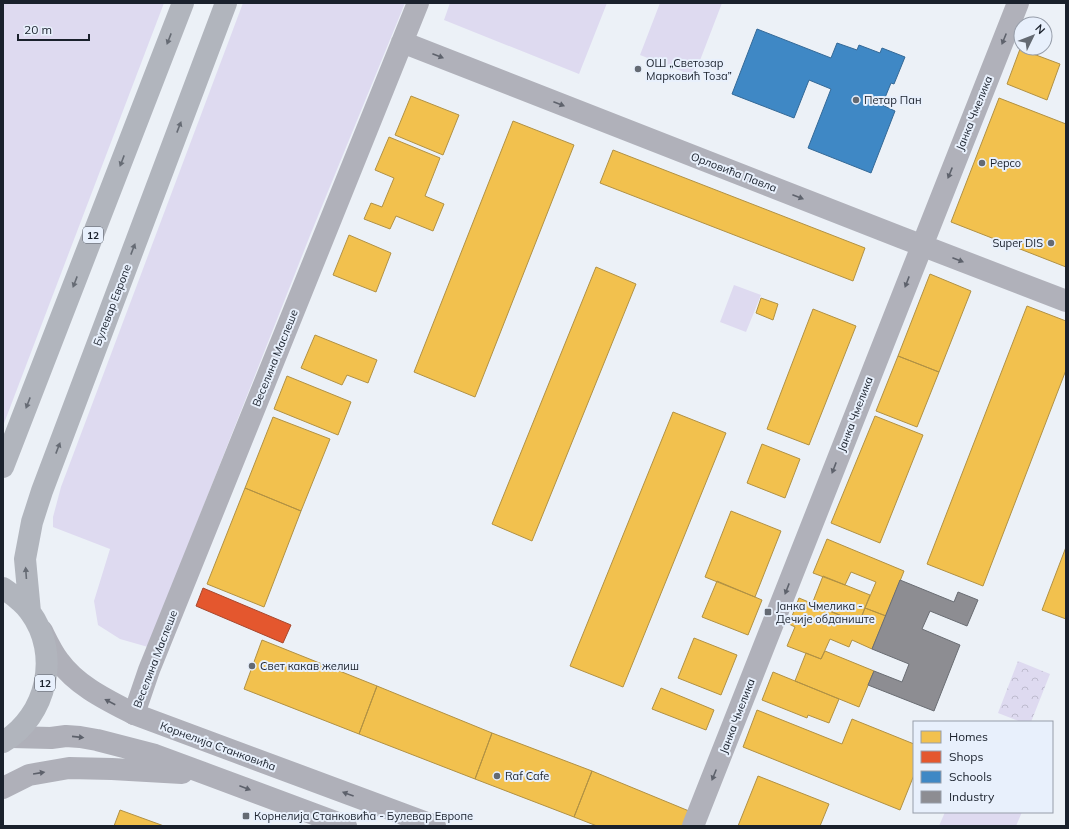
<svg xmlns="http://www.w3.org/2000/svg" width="1069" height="829" viewBox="0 0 1069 829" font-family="Mulish,sans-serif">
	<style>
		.grass { fill: #dedaf0 }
		.park { fill: url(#park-crowns) }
		.homes { fill: #f2c14e; stroke: #b19144 }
		.shops { fill: #e4572e; stroke: #a7472d }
		.schools { fill: #3f88c5; stroke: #346997 }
		.industry { fill: #8d8d92; stroke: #6a6d73 }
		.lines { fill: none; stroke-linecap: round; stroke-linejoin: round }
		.minor { stroke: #b0b1ba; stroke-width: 22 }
		.secondary { stroke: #afb0b9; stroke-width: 22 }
		.primary { stroke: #b1b5bd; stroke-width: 22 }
		.oneway { fill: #666b74 }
		.oneway2 { fill: #5e626c }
		.oneway3 { fill: #5d616b }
		.poi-dot { fill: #646a73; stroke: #e8f0fc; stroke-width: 1.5 }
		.labels { text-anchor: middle; stroke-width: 4; stroke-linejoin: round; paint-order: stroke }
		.shield { fill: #e8f0fc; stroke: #585f6a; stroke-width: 1 }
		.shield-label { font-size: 10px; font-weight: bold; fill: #1a212c }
		.poi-label { font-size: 11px; fill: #1a212c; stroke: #e8f0fc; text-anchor: start }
		.street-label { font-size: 11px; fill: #1a212c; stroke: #e8f0fc }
	</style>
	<defs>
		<pattern id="park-crowns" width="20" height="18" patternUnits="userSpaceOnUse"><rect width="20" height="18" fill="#dedaf0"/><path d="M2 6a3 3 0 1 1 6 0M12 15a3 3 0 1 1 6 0" fill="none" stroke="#bebbce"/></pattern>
	</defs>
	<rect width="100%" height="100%" fill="#ecf1f7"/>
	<path class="grass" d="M 3,3 L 164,3 L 3,426 Z
		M 243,3 L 405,3 L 311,233 L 148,647 L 120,639 L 98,625 L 94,601 L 110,549 L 53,527 L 53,517 L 61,487 Z
		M 450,3 L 607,3 L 579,74 L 444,20 Z
		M 660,3 L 722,3 L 694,76 L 640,55 Z
		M 734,285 L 761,295 L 746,332 L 720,322 Z
		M 945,812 L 1022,812 L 1016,826 L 939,826 Z"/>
	<path class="park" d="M 1018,661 L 1050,674 L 1031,722 L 1021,722 L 998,713 Z"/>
	<path class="homes" d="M 1020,49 L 1060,64 L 1047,100 L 1007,84 Z
		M 411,96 L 459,115 L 443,155 L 395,135 Z
		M 999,98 L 1066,124 L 1066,267 L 951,222 Z
		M 513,121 L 574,145 L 475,397 L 414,372 Z
		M 389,137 L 440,158 L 425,196 L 444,204 L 433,231 L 396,216 L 390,229 L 364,219 L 371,203 L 382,207 L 394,178 L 375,170 Z
		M 613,150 L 865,248 L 853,281 L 600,183 Z
		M 349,235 L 391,253 L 376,292 L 333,275 Z
		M 596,267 L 636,284 L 532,541 L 492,524 Z
		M 930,274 L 971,291 L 939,372 L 898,356 Z
		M 761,298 L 778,304 L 773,320 L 756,313 Z
		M 1027,306 L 1066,321 L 1066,370 L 983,586 L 927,564 Z
		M 813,309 L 856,326 L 809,445 L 767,429 Z
		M 315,335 L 377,360 L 368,383 L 347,375 L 342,385 L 301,368 Z
		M 898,356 L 939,372 L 917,427 L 876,411 Z
		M 287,376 L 351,402 L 338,435 L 274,409 Z
		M 673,412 L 726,433 L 623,687 L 570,666 Z
		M 875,416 L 923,435 L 880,543 L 831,523 Z
		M 273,417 L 330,439 L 301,511 L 245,488 Z
		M 762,444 L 800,459 L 785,498 L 747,483 Z
		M 245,488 L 301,511 L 264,607 L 207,584 Z
		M 731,511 L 781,531 L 755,597 L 705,577 Z
		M 827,539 L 904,571 L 886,616 L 865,608 L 876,582 L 851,572 L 845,585 L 813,573 Z
		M 1066,547 L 1066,619 L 1042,610 Z
		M 823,576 L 870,595 L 859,623 L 812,604 Z
		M 717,581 L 762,600 L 748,635 L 702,617 Z
		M 799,598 L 859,623 L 865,608 L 886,616 L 872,649 L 852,640 L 849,647 L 830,639 L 821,659 L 787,646 L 795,627 L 789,624 Z
		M 694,638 L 737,655 L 721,695 L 678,678 Z
		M 262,640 L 377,686 L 359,734 L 244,689 Z
		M 825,651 L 874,671 L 859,707 L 795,681 L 806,653 L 821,659 Z
		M 773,672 L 839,699 L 829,723 L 808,715 L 807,718 L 762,700 Z
		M 377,686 L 492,733 L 475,779 L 359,734 Z
		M 661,688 L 714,710 L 706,730 L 652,709 Z
		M 757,710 L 842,744 L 852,719 L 914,744 L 914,775 L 900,810 L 743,747 Z
		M 492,733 L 592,771 L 574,817 L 475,779 Z
		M 592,771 L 689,811 L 683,826 L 597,826 L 574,817 Z
		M 758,776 L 829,804 L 820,826 L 738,826 Z
		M 120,810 L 164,826 L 114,826 Z"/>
	<path class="shops" d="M 203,588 L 291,625 L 283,643 L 196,606 Z"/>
	<path class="schools" d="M 757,29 L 831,58 L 837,43 L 857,50 L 859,45 L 880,53 L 882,48 L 905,57 L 894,84 L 891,83 L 882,105 L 895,111 L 871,173 L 808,148 L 831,89 L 809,80 L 794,118 L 732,94 Z"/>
	<path class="industry" d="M 900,580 L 954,602 L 958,592 L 978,600 L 967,626 L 930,611 L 922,629 L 960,645 L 934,711 L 868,685 L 874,671 L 902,682 L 909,664 L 872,649 Z"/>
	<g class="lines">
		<path class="minor" d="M 402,42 L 900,237 L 1066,301
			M 134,714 L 149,670 L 418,3
			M 693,826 L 922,246 L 1018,3"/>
		<path class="secondary" d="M 42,631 C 47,641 52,652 59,661 C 77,686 107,700 134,714 L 435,826
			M 11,737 L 51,738 L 66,736 L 80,737 L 97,740 L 155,755 L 209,775 L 346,826
			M 3,788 L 29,775 L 69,768 L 112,769 L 182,773"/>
		<path class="primary" d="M 3,467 L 183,3
			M 3,588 C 13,595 23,602 30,612 C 61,654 47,716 3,742
			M 30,612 L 25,559 L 32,522 L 42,491 L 226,3"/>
	</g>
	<defs><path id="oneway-solid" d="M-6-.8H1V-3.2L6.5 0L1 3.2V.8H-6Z"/></defs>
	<g class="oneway">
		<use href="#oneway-solid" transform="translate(169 39) rotate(111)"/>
		<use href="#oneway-solid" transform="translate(179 127) rotate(-69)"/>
		<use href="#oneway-solid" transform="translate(122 161) rotate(111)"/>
		<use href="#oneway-solid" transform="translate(133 249) rotate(-69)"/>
		<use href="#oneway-solid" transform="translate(75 282) rotate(111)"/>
		<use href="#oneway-solid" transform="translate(28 403) rotate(111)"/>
		<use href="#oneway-solid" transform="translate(58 448) rotate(-69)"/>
		<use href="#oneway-solid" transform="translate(26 573) rotate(-94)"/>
	</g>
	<g class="oneway2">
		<use href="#oneway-solid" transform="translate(1004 39) rotate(112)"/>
		<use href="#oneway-solid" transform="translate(438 56) rotate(21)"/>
		<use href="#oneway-solid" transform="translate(559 104) rotate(21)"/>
		<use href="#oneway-solid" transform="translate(950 173) rotate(112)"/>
		<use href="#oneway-solid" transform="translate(798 197) rotate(21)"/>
		<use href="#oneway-solid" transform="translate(958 260) rotate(21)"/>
		<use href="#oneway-solid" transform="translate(907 282) rotate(111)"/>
		<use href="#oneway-solid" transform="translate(834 468) rotate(111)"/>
		<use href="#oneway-solid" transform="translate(787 589) rotate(111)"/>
		<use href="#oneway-solid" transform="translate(714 775) rotate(112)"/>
	</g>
	<g class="oneway3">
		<use href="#oneway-solid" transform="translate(110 702) rotate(-152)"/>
		<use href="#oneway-solid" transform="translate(78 737) rotate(6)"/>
		<use href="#oneway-solid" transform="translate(39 773) rotate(-9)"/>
		<use href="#oneway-solid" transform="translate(245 788) rotate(21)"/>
		<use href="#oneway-solid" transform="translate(348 794) rotate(-160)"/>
	</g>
	<g class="poi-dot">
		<circle cx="638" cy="69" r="4"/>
		<circle cx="856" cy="100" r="4"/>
		<circle cx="982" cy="163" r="4"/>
		<circle cx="1051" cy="243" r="4"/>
		<rect x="764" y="608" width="8" height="8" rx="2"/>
		<circle cx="252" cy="666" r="4"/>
		<circle cx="497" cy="776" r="4"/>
		<rect x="242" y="812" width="8" height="8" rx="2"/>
	</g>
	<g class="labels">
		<g class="shield">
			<rect x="83" y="227" width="20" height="16" rx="3"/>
			<rect x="35" y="675" width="20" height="16" rx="3"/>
		</g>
		<g class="shield-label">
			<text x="93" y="239">12</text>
			<text x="45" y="687">12</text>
		</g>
		<g class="poi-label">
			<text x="646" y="67">ОШ „Светозар<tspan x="646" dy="13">Марковић Тоза”</tspan></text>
			<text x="864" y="104">Петар Пан</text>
			<text x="990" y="167">Pepco</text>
			<text x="1043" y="247" text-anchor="end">Super DIS</text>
			<text x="776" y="610">Јанка Чмелика -<tspan x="776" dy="13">Дечије обданиште</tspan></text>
			<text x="260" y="670">Свет какав желиш</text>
			<text x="505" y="780">Raf Cafe</text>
			<text x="254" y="820">Корнелија Станковића - Булевар Европе</text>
		</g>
		<g class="street-label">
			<text transform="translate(974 113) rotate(-68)" y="4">Јанка Чмелика</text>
			<text transform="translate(734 172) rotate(21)" y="4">Орловића Павла</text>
			<text transform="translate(112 305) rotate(-69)" y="4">Булевар Европе</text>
			<text transform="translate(275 358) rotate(-68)" y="4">Веселина Маслеше</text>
			<text transform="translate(855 414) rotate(-69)" y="4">Јанка Чмелика</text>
			<text transform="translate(155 659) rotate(-69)" y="4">Веселина Маслеше</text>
			<text transform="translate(737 716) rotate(-69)" y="4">Јанка Чмелика</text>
			<text transform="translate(218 746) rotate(20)" y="4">Корнелија Станковића</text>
		</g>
	</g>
	<rect width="1069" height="829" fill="none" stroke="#1a212c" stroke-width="8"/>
	<rect x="913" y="721" width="140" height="92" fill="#e8f0fc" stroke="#969da9"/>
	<rect x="921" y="731" width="20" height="12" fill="#f2c14e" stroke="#969da9"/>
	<text x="949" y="741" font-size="12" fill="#1a212c">Homes</text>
	<rect x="921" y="751" width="20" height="12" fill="#e4572e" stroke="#969da9"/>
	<text x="949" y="761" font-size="12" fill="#1a212c">Shops</text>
	<rect x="921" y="771" width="20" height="12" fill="#3f88c5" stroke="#969da9"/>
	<text x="949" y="781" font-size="12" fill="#1a212c">Schools</text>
	<rect x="921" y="791" width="20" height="12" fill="#8d8d92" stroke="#969da9"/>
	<text x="949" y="801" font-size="12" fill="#1a212c">Industry</text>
	<g transform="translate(1033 36) rotate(47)"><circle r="19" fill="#e8f0fc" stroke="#969da9"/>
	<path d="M0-3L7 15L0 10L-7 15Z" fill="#646a73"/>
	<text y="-6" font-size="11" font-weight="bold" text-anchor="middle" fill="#1a212c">N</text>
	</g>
	<path d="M18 34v6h71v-6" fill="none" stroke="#1a212c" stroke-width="2"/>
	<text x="24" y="34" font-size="12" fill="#1a212c" stroke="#e8f0fc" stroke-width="3" paint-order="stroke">20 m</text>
</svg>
